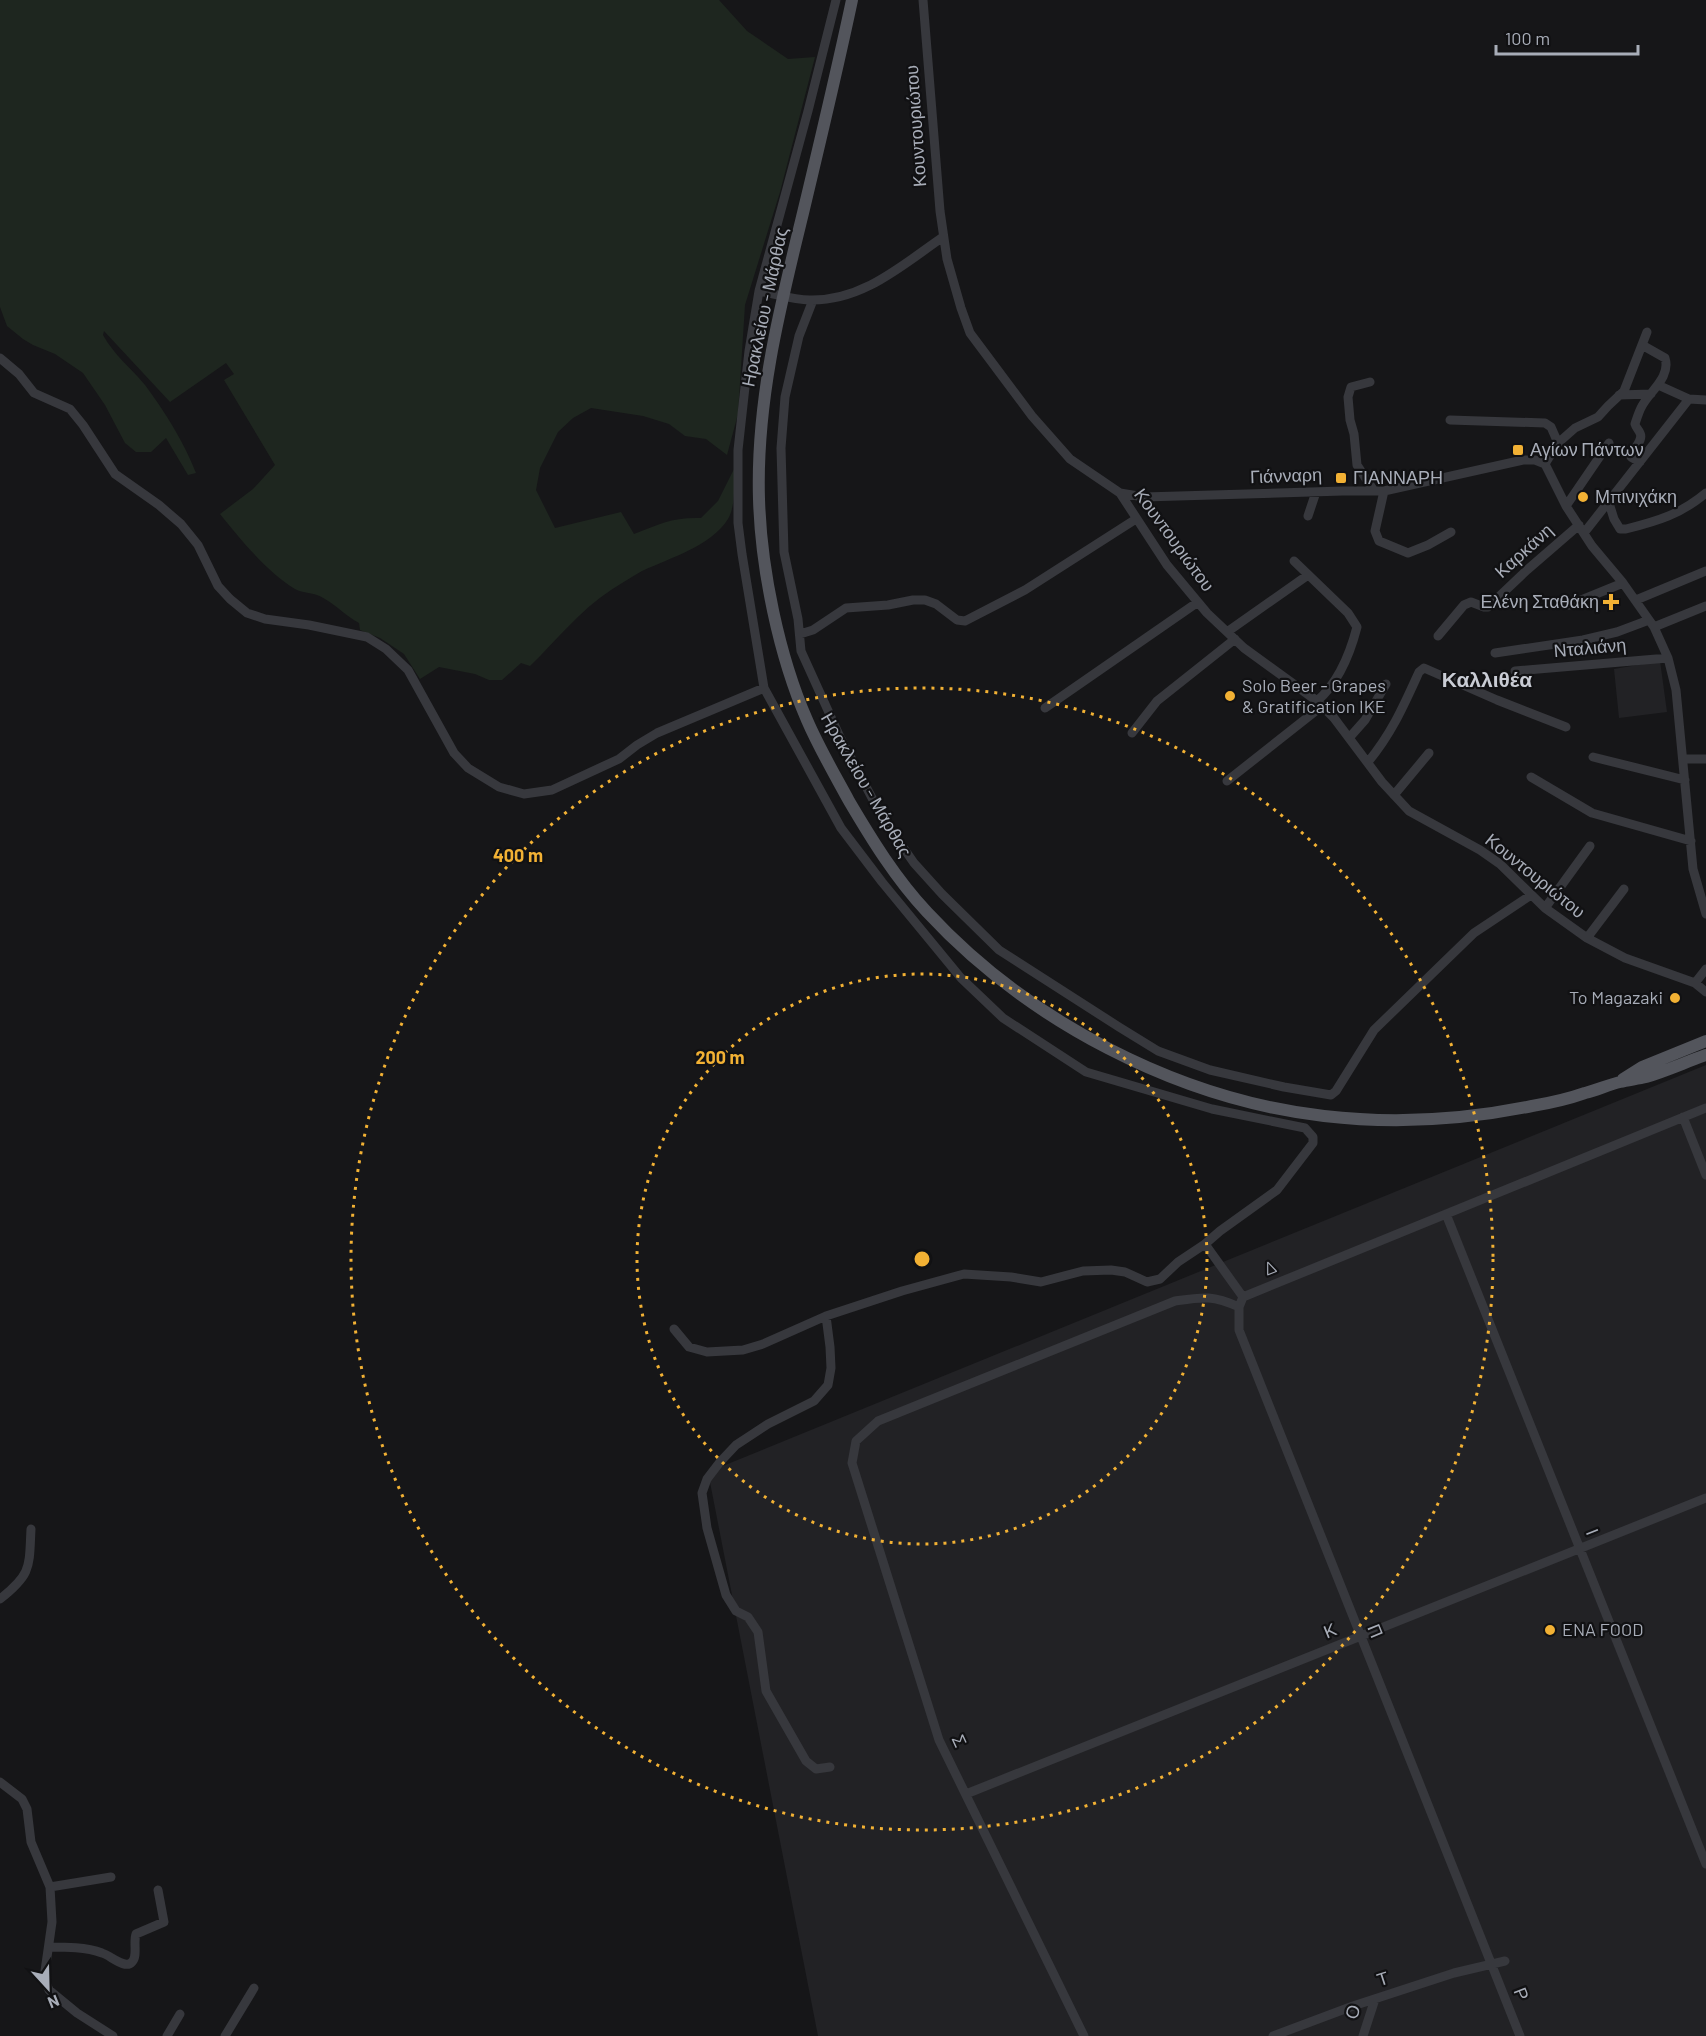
<svg xmlns="http://www.w3.org/2000/svg" width="1706" height="2036" viewBox="0 0 1706 2036" font-family="Barlow,sans-serif">
	<style>
		.built { fill: #222225 }
		.green { fill: #1e261f }
		.lines { fill: none; stroke-linecap: round; stroke-linejoin: round }
		.minor { stroke: #37383d; stroke-width: 9 }
		.major { stroke: #53555c; stroke-width: 12 }
		.ring { fill: none; stroke: #f2b134; stroke-width: 3; stroke-dasharray: 3 6 }
		.poi-dot { fill: #f2b134; stroke: #111113; stroke-width: 2 }
		.labels { text-anchor: middle; stroke-width: 4.5; stroke-linejoin: round; paint-order: stroke }
		.street-label { font-size: 18px; fill: #a8adb8; stroke: #111113 }
		.poi-label { font-size: 18px; fill: #a8adb8; stroke: #111113; text-anchor: start }
		.quarter-label { font-size: 21px; font-weight: bold; fill: #c9ccd4; stroke: #111113 }
		.centre { fill: #f2b134; stroke: #111113; stroke-width: 3 }
		.ring-label { font-size: 18px; text-anchor: middle; font-weight: bold; fill: #f2b134; stroke: #111113; stroke-width: 4.5; stroke-linejoin: round; paint-order: stroke }
	</style>
	<rect width="100%" height="100%" fill="#161618"/>
	<path class="built" d="M 1660,661 L 1667,712 L 1619,718 L 1614,669 Z
		M 1706,1065 L 1706,2036 L 818,2036 L 708,1472 Z"/>
	<path class="green" d="M 0,0 L 719,0 L 747,31 L 788,59 L 815,57 L 780,192 L 745,305 L 738,414 L 727,455 L 706,439 L 685,436 L 669,424 L 643,416 L 591,408 L 573,418 L 558,432 L 540,468 L 536,490 L 555,528 L 621,512 L 634,534 C 659,524 673,517 701,518 L 718,501 L 734,469 C 734,484 736,505 728,519 C 711,546 670,558 642,571 C 631,577 621,584 611,590 C 579,611 557,640 530,666 L 521,663 L 502,680 L 489,680 L 475,674 L 439,667 L 420,679 L 404,654 L 380,638 L 360,630 L 359,623 C 346,616 337,606 325,599 C 313,591 303,594 295,589 C 268,573 240,539 220,514 L 253,489 L 275,465 L 224,380 L 234,374 L 226,363 L 170,402 L 104,331 L 103,335 C 114,355 131,368 145,385 C 165,412 184,442 196,473 L 188,475 L 166,438 L 151,452 L 136,452 L 125,443 L 105,405 L 83,373 L 55,354 L 33,345 L 23,339 L 7,326 L 0,307 Z"/>
	<g class="lines">
		<path class="minor" d="M 836,0 L 808,111 L 759,291 L 749,351 L 738,450 L 738,523 L 742,554 L 764,688 L 841,828 L 882,882 L 961,978 L 1003,1018 L 1086,1072 L 1212,1109 L 1305,1128 L 1313,1137 L 1313,1143 L 1277,1190 L 1220,1231 L 1205,1244
			M 923,0 L 940,211 L 947,259 L 961,308 L 970,333 L 1032,416 L 1070,459 L 1120,493 L 1167,565 L 1207,613 L 1244,648 L 1317,701 L 1334,718 L 1382,782 L 1409,811 L 1480,850 L 1500,864 L 1545,908 L 1587,938 L 1625,958 L 1695,983 L 1706,992
			M 759,291 C 776,294 793,300 810,300 C 863,301 902,265 943,237
			M 813,300 L 799,336 L 785,397 L 781,448 L 784,552 L 798,619 L 801,651 L 840,737 L 882,817 L 914,863 L 942,894 L 999,950 L 1119,1027 L 1158,1051 L 1210,1070 L 1284,1087 L 1331,1095 L 1336,1091 L 1374,1030 L 1474,933 L 1531,895
			M 0,358 L 19,374 L 34,393 L 70,409 L 83,425 L 115,474 L 159,505 L 181,524 L 198,545 L 218,586 L 230,599 L 247,613 L 265,619 L 309,625 L 367,637 L 386,649 L 408,670 L 454,753 L 468,768 L 499,787 L 524,794 L 552,790 L 619,759 L 637,745 L 657,733 L 764,688
			M 1370,382 L 1351,387 L 1348,397 L 1350,420 L 1354,434 L 1357,465 L 1374,491
			M 1658,385 L 1689,399
			M 1619,395 L 1651,394
			M 1450,420 L 1545,423 L 1551,427 L 1558,443
			M 1640,462 L 1631,457 C 1632,449 1644,441 1640,433 C 1639,430 1636,428 1635,424 C 1637,418 1639,411 1642,406 C 1650,391 1671,377 1665,358 L 1642,345
			M 1545,464 L 1558,443 L 1575,428 L 1598,417 L 1608,406 L 1624,391 L 1647,332
			M 1384,491 L 1375,531 L 1379,541 L 1408,553 L 1428,545 L 1451,532
			M 1120,493 L 1144,497 L 1343,491 L 1384,491 L 1523,460 L 1535,460 L 1545,464 L 1566,506 L 1592,546 L 1623,583 L 1654,627 L 1668,658 L 1676,690 L 1693,869 L 1706,914
			M 1609,503 L 1614,519 L 1620,529 L 1626,529 C 1658,521 1681,514 1706,493
			M 1566,506 L 1609,443
			M 1308,516 L 1316,492
			M 1584,533 L 1689,399 L 1706,400
			M 1294,561 L 1348,613 L 1357,627 C 1350,654 1338,683 1317,701
			M 1636,600 L 1706,571
			M 1569,605 L 1623,583
			M 1654,627 L 1706,606
			M 1227,632 L 1308,575
			M 800,634 L 813,630 L 846,608 L 888,605 L 913,600 L 925,600 L 936,604 L 957,620 L 965,621 L 1025,590 L 1136,519
			M 1438,636 L 1464,605 L 1471,602 L 1484,607 L 1488,607 L 1527,570 L 1579,525
			M 1495,653 L 1583,640 L 1617,632 L 1649,620
			M 1515,671 L 1668,658
			M 1045,708 L 1198,602
			M 1132,733 L 1157,701 L 1235,639
			M 1349,738 L 1365,720 L 1386,684
			M 1593,757 L 1685,780
			M 1684,759 L 1706,759
			M 1368,762 C 1392,733 1404,705 1419,672 L 1424,668 L 1497,700 L 1566,727
			M 1531,777 L 1592,813 L 1691,841
			M 1227,781 L 1322,706
			M 1394,795 L 1429,753
			M 1545,908 L 1590,846
			M 1587,938 L 1624,889
			M 1695,983 L 1706,969
			M 1683,1117 L 1706,1175
			M 1446,1214 L 1706,1864
			M 1239,1307 L 1239,1330 L 1520,2036
			M 826,1316 L 830,1347 L 831,1368 L 828,1385 L 814,1401 L 768,1424 L 736,1445 L 720,1462 L 707,1479 L 702,1493 L 707,1528 L 726,1595 L 736,1611 L 748,1617 L 758,1632 L 766,1691 L 806,1761 L 816,1769 L 830,1767
			M 674,1329 L 689,1347 L 707,1352 L 743,1350 L 763,1344 L 826,1316 L 902,1291 L 964,1274 L 1011,1277 L 1041,1282 L 1083,1271 L 1111,1270 L 1125,1272 L 1147,1282 L 1160,1279 L 1178,1262 L 1205,1244 L 1243,1297
			M 0,1599 C 32,1574 29,1567 31,1529
			M 0,1782 L 22,1799 L 27,1809 L 31,1842 L 50,1887 L 52,1922 L 44,1978 L 49,1990 L 77,2013 L 113,2036
			M 966,1794 L 1706,1498
			M 50,1887 L 111,1877
			M 49,1947 C 66,1947 86,1947 102,1953 C 110,1955 125,1970 132,1962 C 138,1956 133,1942 136,1934 L 164,1922 L 158,1890
			M 167,2036 L 180,2014
			M 225,2036 L 254,1988
			M 1084,2036 L 939,1740 L 852,1463 L 856,1441 L 878,1421 L 1175,1301 C 1203,1297 1212,1295 1239,1307 L 1243,1297 L 1706,1108
			M 1273,2036 L 1353,2006 L 1454,1973 L 1505,1961
			M 1363,2036 L 1375,1999"/>
		<path class="major" d="M 852,0 C 837,71 820,142 803,213 C 780,307 756,401 759,499 C 761,569 779,656 807,720 C 819,748 835,775 849,801 C 872,840 896,879 927,912 C 1028,1021 1177,1099 1324,1116 C 1392,1124 1464,1120 1532,1106 C 1550,1103 1568,1099 1585,1093 C 1597,1090 1608,1085 1620,1082 C 1628,1080 1638,1079 1646,1077 C 1666,1071 1686,1062 1706,1055
			M 1623,1079 L 1642,1067 L 1706,1041"/>
	</g>
	<g class="ring">
		<circle cx="922" cy="1259" r="285"/>
		<circle cx="922" cy="1259" r="571"/>
	</g>
	<g class="poi-dot">
		<rect x="1512" y="444" width="12" height="12" rx="3"/>
		<rect x="1335" y="472" width="12" height="12" rx="3"/>
		<circle cx="1583" cy="497" r="6"/>
		<path d="M1608 593h6v6h6v6h-6v6h-6v-6h-6v-6h6z"/>
		<circle cx="1230" cy="696" r="6"/>
		<circle cx="1675" cy="998" r="6"/>
		<circle cx="1550" cy="1630" r="6"/>
	</g>
	<g class="labels">
		<g class="street-label">
			<text transform="translate(916 126) rotate(-94)" y="6">Κουντουριώτου</text>
			<text transform="translate(765 307) rotate(-78)" y="6">Ηρακλείου - Μάρθας</text>
			<text transform="translate(1286 476) rotate(-2)" y="6">Γιάνναρη</text>
			<text transform="translate(1174 540) rotate(54)" y="6">Κουντουριώτου</text>
			<text transform="translate(1524 551) rotate(-42)" y="6">Καρκάνη</text>
			<text transform="translate(1590 648) rotate(-5)" y="6">Νταλιάνη</text>
			<text transform="translate(866 785) rotate(60)" y="6">Ηρακλείου - Μάρθας</text>
			<text transform="translate(1535 876) rotate(39)" y="6">Κουντουριώτου</text>
			<text transform="translate(1270 1268) rotate(-22)" y="6">Δ</text>
			<text transform="translate(1592 1532) rotate(68)" y="6">Ι</text>
			<text transform="translate(1330 1631) rotate(-22)" y="6">Κ</text>
			<text transform="translate(1375 1631) rotate(68)" y="6">Π</text>
			<text transform="translate(959 1741) rotate(65)" y="6">Σ</text>
			<text transform="translate(1383 1979) rotate(-18)" y="6">Τ</text>
			<text transform="translate(1521 1994) rotate(69)" y="6">Ρ</text>
			<text transform="translate(1353 2012) rotate(-72)" y="6">Ο</text>
		</g>
		<g class="poi-label">
			<text x="1530" y="456">Αγίων Πάντων</text>
			<text x="1353" y="484">ΓΙΑΝΝΑΡΗ</text>
			<text x="1595" y="503">Μπινιχάκη</text>
			<text x="1599" y="608" text-anchor="end">Ελένη Σταθάκη</text>
			<text x="1242" y="692">Solo Beer - Grapes<tspan x="1242" dy="21">&amp; Gratification IKE</tspan></text>
			<text x="1663" y="1004" text-anchor="end">To Magazaki</text>
			<text x="1562" y="1636">ENA FOOD</text>
		</g>
		<g class="quarter-label">
			<text x="1487" y="687">Καλλιθέα</text>
		</g>
	</g>
	<circle cx="922" cy="1259" r="9" class="centre"/>
	<g class="ring-label">
		<text x="518" y="862">400 m</text>
		<text x="720" y="1064">200 m</text>
	</g>
	<g transform="translate(48 1988) rotate(158)" stroke="#111113" stroke-width="4.5" paint-order="stroke">
	<path d="M0-4.5L10 22L0 15L-10 22Z" fill="#a8adb8"/>
	<text y="-9" font-size="16" font-weight="bold" text-anchor="middle" fill="#a8adb8">N</text>
	</g>
	<path d="M1496 45v9h142v-9" fill="none" stroke="#a8adb8" stroke-width="3"/>
	<text x="1505" y="45" font-size="18" fill="#a8adb8" stroke="#111113" stroke-width="4.5" paint-order="stroke">100 m</text>
</svg>
